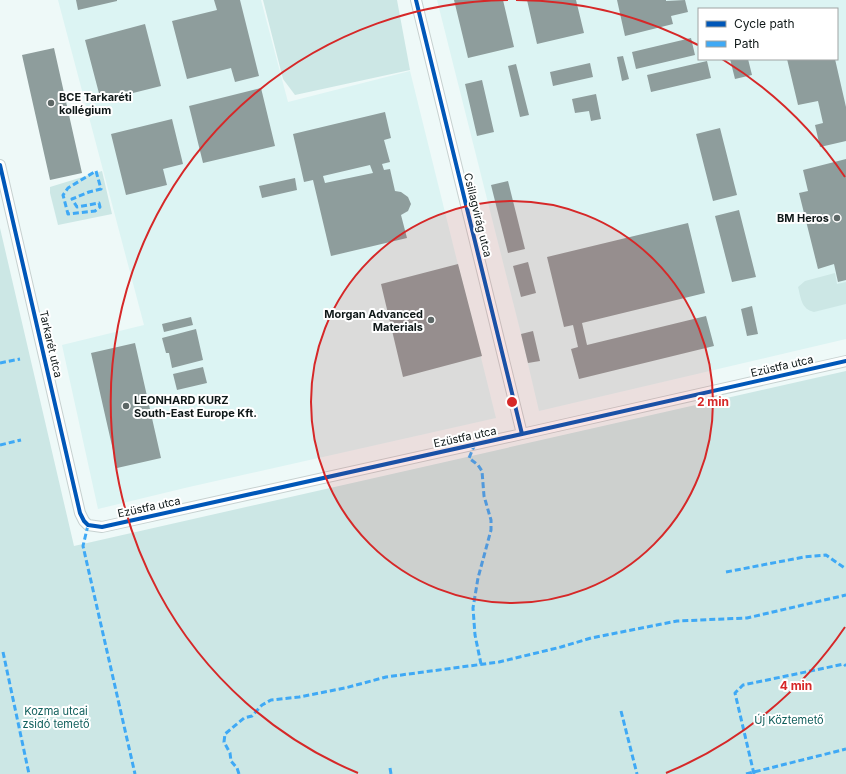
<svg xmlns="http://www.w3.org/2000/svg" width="846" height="774" viewBox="0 0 846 774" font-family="Inter,sans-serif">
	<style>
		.built { fill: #dcf4f3; fill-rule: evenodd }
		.green { fill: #cce7e5 }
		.building { fill: #8e9d9c; fill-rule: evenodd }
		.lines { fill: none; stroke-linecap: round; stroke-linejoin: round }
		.minor-casing { stroke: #c7d1d0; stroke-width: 12 }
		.minor { stroke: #fcfefe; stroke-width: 10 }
		.quiet { stroke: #3fa9f5; stroke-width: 3; stroke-dasharray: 6 3; stroke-linecap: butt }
		.cycleway-casing { stroke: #fff; stroke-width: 6 }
		.cycleway { stroke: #0057b8; stroke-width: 4 }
		.ring { fill: none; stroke: #d62828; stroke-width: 2 }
		.poi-dot { fill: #5d6766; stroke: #fff; stroke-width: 1.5 }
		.labels { text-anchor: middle; stroke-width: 4; stroke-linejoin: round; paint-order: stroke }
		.poi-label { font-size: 11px; font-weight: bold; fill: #0f1818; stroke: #fff; text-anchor: start }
		.street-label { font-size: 11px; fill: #0f1818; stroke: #fff }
		.park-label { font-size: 11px; fill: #105f5c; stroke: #fff }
		.centre { fill: #d62828; stroke: #fff; stroke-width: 2 }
		.ring-label { font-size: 12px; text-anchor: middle; font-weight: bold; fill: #d62828; stroke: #fff; stroke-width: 4; stroke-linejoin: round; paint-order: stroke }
	</style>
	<rect width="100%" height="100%" fill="#eef9f8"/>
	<path class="built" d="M 58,0 L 261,0 L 288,102 L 410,71 L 496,418 L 189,487 L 98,509 L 62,345 L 144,325 Z
		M 437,0 L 846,0 L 846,339 L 539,411 L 521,334 ZM 699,9 L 837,9 L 837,59 L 699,59 Z"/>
	<path class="green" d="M 263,0 L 397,0 L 410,70 L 295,95 L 283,79 Z
		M 102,171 L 112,214 L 58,225 L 50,193 L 50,187 Z
		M 0,228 L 74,546 L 846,371 L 846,774 L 0,774 Z
		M 835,273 L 837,284 L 846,282 L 846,304 L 814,312 C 801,309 801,298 798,287 L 805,281 Z"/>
	<path class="building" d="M 76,0 L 117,0 L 117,1 L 78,10 Z
		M 214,0 L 240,0 L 259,76 L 235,82 L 231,68 L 187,79 L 172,21 L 217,10 Z
		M 454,0 L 503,0 L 514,47 L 468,58 Z
		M 527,0 L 576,0 L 584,33 L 537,44 Z
		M 617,0 L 666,0 L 666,1 L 685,0 L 688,12 L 671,16 L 673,24 L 625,36 Z
		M 145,24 L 161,86 L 101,101 L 85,40 Z
		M 691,38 L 695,55 L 636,69 L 632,52 Z
		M 54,48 L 82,173 L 50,180 L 22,55 Z
		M 623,56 L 629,79 L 622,81 L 617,57 Z
		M 730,59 L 748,59 L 752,75 L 735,79 Z
		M 787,59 L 835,59 L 846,107 L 846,141 L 820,147 L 815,125 L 823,123 L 818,101 L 798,105 Z
		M 707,61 L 711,78 L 651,92 L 647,75 Z
		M 590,63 L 593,77 L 553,86 L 550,72 Z
		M 516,64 L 529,115 L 520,117 L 508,66 Z
		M 482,80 L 494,132 L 477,136 L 465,84 Z
		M 261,88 L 275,146 L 203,163 L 189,106 Z
		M 596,94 L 601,119 L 591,121 L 589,111 L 575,113 L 572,99 Z
		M 385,112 L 391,138 L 384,140 L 390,162 L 382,164 L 384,170 L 390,169 L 395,191 L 401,192 L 408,197 L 411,204 L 408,211 L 401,215 L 407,238 L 331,256 L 313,180 L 304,182 L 293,134 ZM 370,165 L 373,173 L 325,183 L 323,176 Z
		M 172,119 L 183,164 L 163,169 L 167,185 L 126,195 L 111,134 Z
		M 720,128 L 737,195 L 713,201 L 696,134 Z
		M 846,159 L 846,280 L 838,282 L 834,264 L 818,269 L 799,193 L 808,191 L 803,170 Z
		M 295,178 L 297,190 L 262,198 L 259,186 Z
		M 508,181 L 525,249 L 508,253 L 491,185 Z
		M 739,210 L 756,277 L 732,282 L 715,216 Z
		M 688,223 L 705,293 L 582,323 L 587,345 L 706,316 L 714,346 L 579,379 L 571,349 L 578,347 L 573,325 L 564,327 L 547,257 Z
		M 528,262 L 536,293 L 521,297 L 513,266 Z
		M 458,264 L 482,356 L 403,377 L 381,284 Z
		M 752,306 L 758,334 L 747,336 L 741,309 Z
		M 191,317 L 193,325 L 164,332 L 162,324 Z
		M 196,329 L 203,360 L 172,368 L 169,353 L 166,353 L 162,338 Z
		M 533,331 L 540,361 L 528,363 L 521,334 Z
		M 135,343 L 161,458 L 117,468 L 91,353 Z
		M 203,367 L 207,383 L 177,390 L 173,374 Z"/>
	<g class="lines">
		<g class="minor-casing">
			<path id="minor" d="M 416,0 L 522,434
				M 0,165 L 80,513 L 84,521 L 88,525 L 102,527 L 522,434 L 846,361"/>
		</g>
		<use href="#minor" class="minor"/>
		<path class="quiet" d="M 96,171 L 101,189 L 89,192 L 72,199 L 77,207 L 99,203 L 100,207 L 95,211 L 68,214 L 63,195 L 68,188 Z
			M 0,363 L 20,359
			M 475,444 L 469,458 L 478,465 L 482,471 L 484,496 L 491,520 L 491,530 L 478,578 L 473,608 L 475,635 L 481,664
			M 0,445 L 21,440
			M 88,525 L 83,546 L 135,774
			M 726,572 L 804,557 L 826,555 L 846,569
			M 3,652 L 29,774
			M 621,711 L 637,774
			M 390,768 L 391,774
			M 239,774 L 237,768 L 231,761 L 230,753 L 224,742 L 225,734 L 244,718 L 252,716 L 262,705 L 271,700 L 299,697 L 345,688 L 386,677 L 499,662 L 561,647 L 591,638 L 677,621 L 747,618 L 846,595
			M 746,774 L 846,749
			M 754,774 L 735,693 L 743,685 L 844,664 L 846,666"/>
		<g class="cycleway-casing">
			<path id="cycleway" d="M 416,0 L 522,434
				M 0,165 L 80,513 L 84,521 L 88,525 L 102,527 L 522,434 L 846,361"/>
		</g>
		<use href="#cycleway" class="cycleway"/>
	</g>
	<circle cx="512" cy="402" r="201" fill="#d62828" fill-opacity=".12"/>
	<g class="ring">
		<circle cx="512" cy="402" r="201"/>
		<path d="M845 627A402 402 0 0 1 666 773M358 773A402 402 0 0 1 508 0M516 0A402 402 0 0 1 698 45M722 59A402 402 0 0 1 845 177"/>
	</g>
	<g class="poi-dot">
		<circle cx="51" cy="103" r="4"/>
		<circle cx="837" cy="218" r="4"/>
		<circle cx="431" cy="320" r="4"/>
		<circle cx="126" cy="406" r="4"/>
	</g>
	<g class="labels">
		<g class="poi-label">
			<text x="59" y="101">BCE Tarkaréti<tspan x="59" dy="13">kollégium</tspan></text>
			<text x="829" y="222" text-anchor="end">BM Heros</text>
			<text x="423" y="318" text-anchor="end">Morgan Advanced<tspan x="423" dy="13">Materials</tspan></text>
			<text x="134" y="404">LEONHARD KURZ<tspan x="134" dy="13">South-East Europe Kft.</tspan></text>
		</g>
		<g class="street-label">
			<text transform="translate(478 215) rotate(76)" y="4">Csillagvirág utca</text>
			<text transform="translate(51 344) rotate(77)" y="4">Tarkarét utca</text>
			<text transform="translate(782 366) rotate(-13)" y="4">Ezüstfa utca</text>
			<text transform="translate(465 437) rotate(-12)" y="4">Ezüstfa utca</text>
			<text transform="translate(149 507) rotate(-12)" y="4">Ezüstfa utca</text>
		</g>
		<g class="park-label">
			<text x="56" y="715">Kozma utcai<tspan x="56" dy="13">zsidó temető</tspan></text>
			<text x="789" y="724">Új Köztemető</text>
		</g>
	</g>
	<circle cx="512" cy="402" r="6" class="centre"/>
	<g class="ring-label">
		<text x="713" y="406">2 min</text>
		<text x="796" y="690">4 min</text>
	</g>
	<rect x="698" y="8" width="140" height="52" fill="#ffffff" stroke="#9fa3a3"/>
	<rect x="706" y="21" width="20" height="6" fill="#0057b8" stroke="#9fa3a3"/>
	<text x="734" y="28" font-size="12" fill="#0f1818">Cycle path</text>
	<rect x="706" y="41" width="20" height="6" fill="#3fa9f5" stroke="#9fa3a3"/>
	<text x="734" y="48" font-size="12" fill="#0f1818">Path</text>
</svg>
